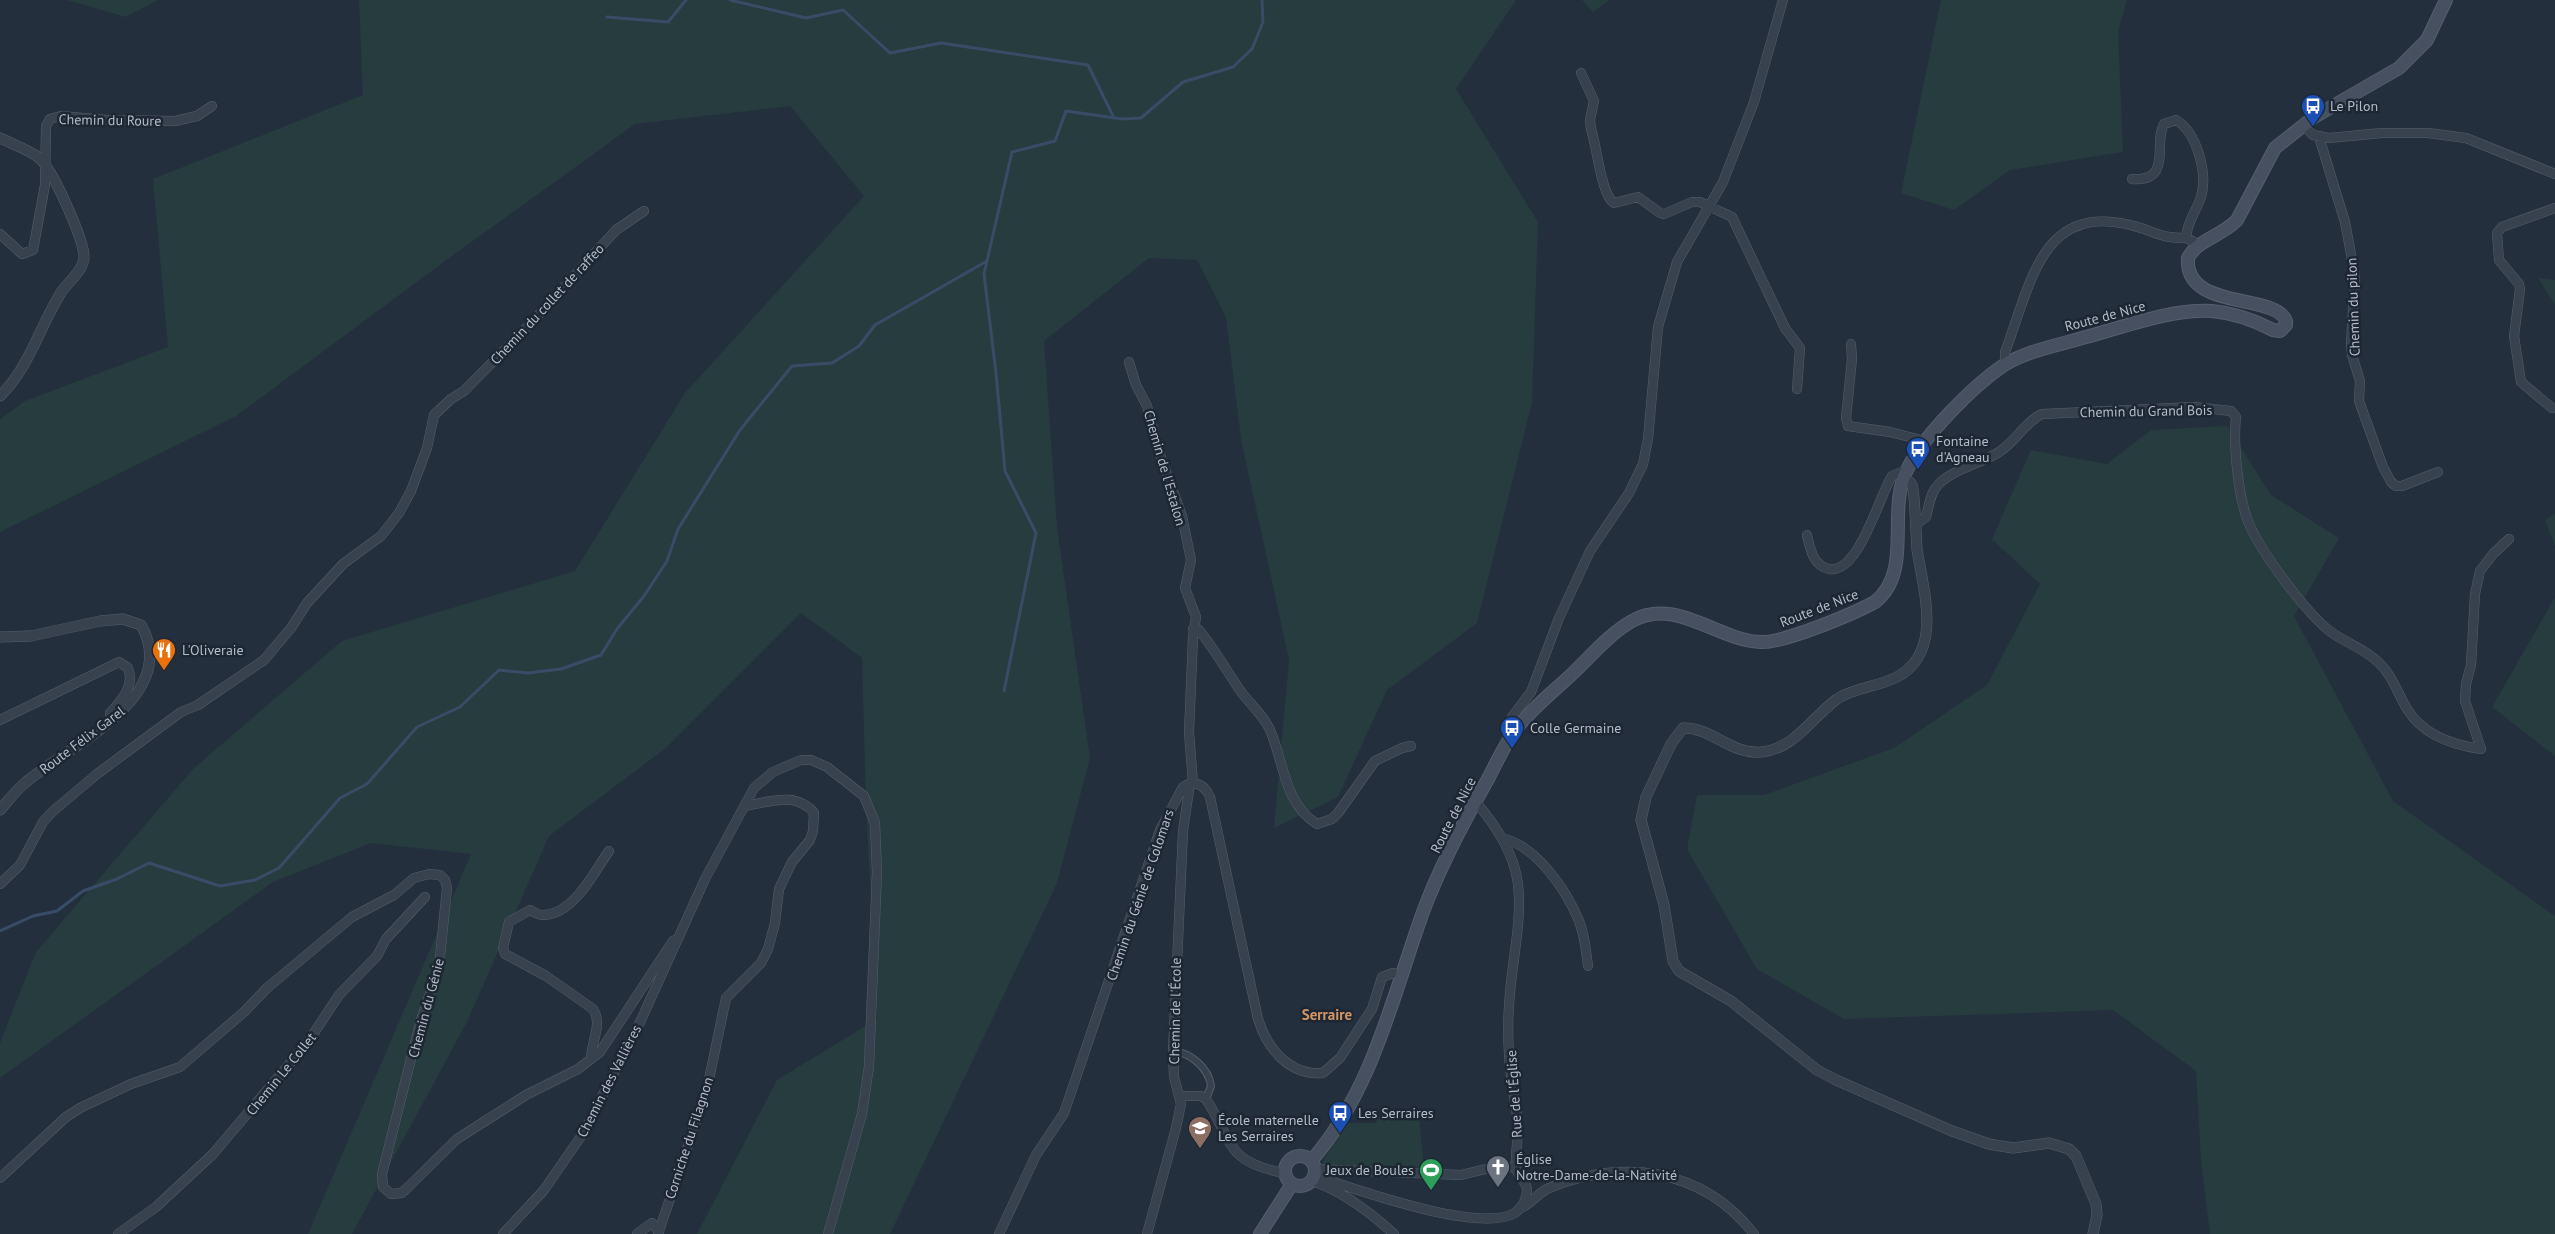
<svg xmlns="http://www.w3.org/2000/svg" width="2555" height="1234" viewBox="0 0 2555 1234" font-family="'PT Sans',sans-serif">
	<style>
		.green { fill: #263c3f }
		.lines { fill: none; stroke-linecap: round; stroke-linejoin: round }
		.stream { stroke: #394c67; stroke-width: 3 }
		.pedestrian-casing { stroke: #565f6c; stroke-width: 8 }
		.minor-casing { stroke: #565f6c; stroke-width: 10 }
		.tertiary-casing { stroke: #565f6c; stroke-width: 11 }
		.secondary-casing { stroke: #565f6c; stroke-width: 14 }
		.pedestrian { stroke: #38414e; stroke-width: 6 }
		.minor { stroke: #38414e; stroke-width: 9 }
		.tertiary { stroke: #38414e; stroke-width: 10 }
		.secondary { stroke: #465061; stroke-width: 12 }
		.labels { text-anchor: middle; stroke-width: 5; stroke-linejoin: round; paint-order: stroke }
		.poi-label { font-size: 14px; fill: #b4bcc9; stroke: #1d2633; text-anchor: start }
		.street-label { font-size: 14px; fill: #b4bcc9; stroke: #1d2633 }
		.neighbourhood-label { font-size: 15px; font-weight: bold; fill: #d59563; stroke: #1d2633 }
	</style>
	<rect width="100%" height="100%" fill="#242f3e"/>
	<path class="green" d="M 67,0 L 158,0 L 126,17 Z
		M 359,0 L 1516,0 L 1456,89 L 1538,222 L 1532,402 L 1477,623 L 1387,690 L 1338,797 L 1274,828 L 1289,660 L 1241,439 L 1226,317 L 1197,260 L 1149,258 L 1044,341 L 1057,527 L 1090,758 L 1057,883 L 890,1234 L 697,1234 L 777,1080 L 877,1019 L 866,804 L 862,658 L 801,613 L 666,748 L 549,836 L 467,1022 L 352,1234 L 308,1234 L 471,854 L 371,843 L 273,882 L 0,1078 L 0,1043 L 36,952 L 193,769 L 342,641 L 575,571 L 685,393 L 864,196 L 790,106 L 635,124 L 441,264 L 236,416 L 0,532 L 0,419 L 25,401 L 168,347 L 153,179 L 363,95 Z
		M 1582,0 L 1609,0 L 1593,12 Z
		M 1941,0 L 2127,0 L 2118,31 L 2123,152 L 2010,170 L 1954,210 L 1901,193 Z
		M 2538,278 L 2555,280 L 2555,305 Z
		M 2227,426 L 2271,495 L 2339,538 L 2294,616 L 2393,801 L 2555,916 L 2555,1234 L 2210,1234 L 2201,1161 L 2196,1071 L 2113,1010 L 1844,1019 L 1757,969 L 1687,849 L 1697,795 L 1764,795 L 1894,748 L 1987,685 L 2040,584 L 1992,539 L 2031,450 L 2107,464 L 2151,430 Z
		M 2555,514 L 2555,546 L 2545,520 Z
		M 2555,597 L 2555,756 L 2492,707 Z
		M 1377,1116 L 1419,1117 L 1424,1168 L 1323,1164 L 1322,1162 L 1347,1123 L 1376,1123 Z"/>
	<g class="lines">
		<path class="stream" d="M 730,0 L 806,18 L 843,10 L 890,53 L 941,43 L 1088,65 L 1114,118
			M 607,17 L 668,22 L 686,0
			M 1004,691 L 1036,533 L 1005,471 L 996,373 L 984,274 L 1012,152 L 1055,141 L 1066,111 L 1122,119 L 1141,118 L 1183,82 L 1233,67 L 1252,49 L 1263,22 L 1262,0
			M 0,931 L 33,916 L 57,911 L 83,891 L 117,879 L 149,863 L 220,886 L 255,880 L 279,868 L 340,798 L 367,784 L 417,727 L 460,707 L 499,670 L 528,673 L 561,669 L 601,655 L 617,629 L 644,596 L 667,561 L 678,529 L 740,430 L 792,366 L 832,363 L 859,346 L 875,325 L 987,261"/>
		<g class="pedestrian-casing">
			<path id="pedestrian" d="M 1173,1052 C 1190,1051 1209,1069 1211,1086 L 1206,1099"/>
		</g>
		<g class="minor-casing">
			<path id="minor" d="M 1581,73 L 1594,101 L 1590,120 L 1591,129 C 1597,146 1601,195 1614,203 L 1638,197 L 1660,213 L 1664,214 L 1692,202 L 1700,202 L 1732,217 L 1785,328 L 1800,348 L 1797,389
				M 2303,125 L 2313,135 L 2329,138 L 2382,133 L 2428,133 L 2466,138 L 2555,174
				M 2319,137 L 2345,222 L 2355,276 L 2351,343 L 2352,355 L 2360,381 L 2359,401 L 2383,467 L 2391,482 L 2396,486 L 2402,486 L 2438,472
				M 2132,179 C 2173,182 2153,143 2164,124 L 2176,120 C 2197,132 2208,174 2201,197 C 2196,212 2188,220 2186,237
				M 0,234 L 22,254 L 33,250 L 45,185 L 46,126 L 50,119 L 61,116 L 107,120 L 175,121 L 197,116 L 212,106
				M 1851,344 L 1852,359 L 1846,418 L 1848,426 L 1890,432 L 1925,441
				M 1129,362 L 1136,385 L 1147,406 L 1161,458 L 1182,516 L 1191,560 L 1185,588 L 1196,617 L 1193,637 L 1189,732 L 1193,783
				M 2005,365 L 2005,352 C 2032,281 2042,195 2144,229 C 2152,232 2161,236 2170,237 C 2182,239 2187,235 2197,245
				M 2552,408 L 2521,382 L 2514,336 L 2520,289 L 2519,284 L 2499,260 L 2497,233 L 2502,227 L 2555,208
				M 1915,525 L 1926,517 C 1929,506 1930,493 1938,485 C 1951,470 1982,463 1999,452 C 2016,441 2024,423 2042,414 L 2194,407 L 2231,411 L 2236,417 C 2233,443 2238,496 2248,521 C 2259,550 2303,608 2326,628 C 2342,642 2362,647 2377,661 C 2392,674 2397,692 2407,709 C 2423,735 2452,745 2481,749 L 2465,701 L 2466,684 L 2471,665 L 2475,594 L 2480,571 L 2493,554 L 2509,539
				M 1807,535 C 1810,548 1813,566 1829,569 C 1859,574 1879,496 1892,476 L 1906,470
				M 1193,629 L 1198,629 C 1215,649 1227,672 1242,693 C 1251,705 1264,716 1270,730 C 1284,762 1284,804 1317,824 L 1332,819 L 1338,813 L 1375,761 L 1402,748 L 1411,746
				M 0,720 L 119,662 L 128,668 C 135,686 122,700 110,713 L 110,720
				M 1517,728 L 1512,722 L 1512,717 L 1531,692 L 1559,618 L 1590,551 L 1629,493 L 1643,464 L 1648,439 L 1658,327 L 1677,262 L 1723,182 L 1754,102 L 1783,0
				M 1502,838 C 1536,846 1566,889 1579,921 C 1585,935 1586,952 1588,966
				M 0,884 L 20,865 L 43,822 L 52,812 L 97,774 L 181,712 L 198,705 L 264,660 L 291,628 L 307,603 L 343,564 L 381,536 L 399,513 L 411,491 L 427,448 L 434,415 L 451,399 L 464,391 L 533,321 L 616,230 L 644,211
				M 591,1059 C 591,1042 603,1024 593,1009 L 546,976 L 505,954 L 503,948 L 509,922 L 530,910 C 534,912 540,916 544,915 C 574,914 594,872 609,851
				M 1180,1096 L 1201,1096 L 1206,1099 C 1233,1141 1225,1162 1284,1173
				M 1315,1169 L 1461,1175 L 1490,1168 L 1516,1167
				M 1315,1176 C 1355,1189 1479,1234 1515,1213 C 1522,1207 1527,1199 1527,1190 C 1527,1182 1517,1176 1516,1167 C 1515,1155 1518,1141 1518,1129 C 1518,1114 1514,1099 1512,1084 C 1508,1055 1507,1023 1510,993 C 1513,957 1522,920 1518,884 C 1514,853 1495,824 1475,801
				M 0,1178 L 66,1117 L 80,1108 L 131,1084 L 180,1067 L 244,1012 L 267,988 L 352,917 L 394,895 L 414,878 L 429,874 L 440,875 L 445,880 L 447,888 L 439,967 L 420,1023 L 382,1174 L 383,1187 L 391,1194 L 402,1193 L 457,1139 L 526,1095 L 578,1069 L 600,1052 L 673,941 L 678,939
				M 1312,1181 C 1343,1191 1370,1212 1394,1234
				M 1521,1208 C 1532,1203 1539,1192 1549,1188 C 1624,1158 1702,1168 1754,1234
				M 118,1234 L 156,1207 L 213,1154 L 308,1042 L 339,995 L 377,956 L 386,939 L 425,897
				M 503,1234 L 544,1190 L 584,1132 L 641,1020 L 705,879 L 754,788 L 773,772 L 801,760 L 811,760 L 827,767 L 864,796 L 875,823 L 877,872 L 869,1066 L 862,1114 L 828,1234
				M 637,1234 L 652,1223 L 659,1232
				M 658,1234 L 707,1089 L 726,998 L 761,963 L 768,949 L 775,923 L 779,889 L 792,862 L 810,840 L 813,831 L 814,813 C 796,791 770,802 745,806
				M 999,1234 L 1036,1155 L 1064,1113 L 1160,830 L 1183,787 C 1195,780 1204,784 1210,797 L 1258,1019 C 1267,1048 1289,1076 1323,1073 L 1340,1058 L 1372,1009 L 1382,977 L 1393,973 L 1402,976
				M 1147,1234 L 1176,1128 L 1181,1104 L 1174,1077 L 1173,1052 L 1183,831 L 1190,783"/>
		</g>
		<g class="tertiary-casing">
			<path id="tertiary" d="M 0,138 C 12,144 27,149 38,157 C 52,167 83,238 84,256 C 84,270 70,280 62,291 C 40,325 30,367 0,396
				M 1903,478 C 1907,479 1910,481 1912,485 C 1915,492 1916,536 1917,549 C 1923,590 1944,652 1897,677 C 1878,687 1855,687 1837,699 C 1812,717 1795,749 1761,752 C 1731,755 1712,727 1683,728 L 1671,744 L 1646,797 L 1641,820 L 1664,905 L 1673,961 L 1679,971 L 1731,1001 L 1817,1070 L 1836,1080 L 1952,1131 L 1989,1144 L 2013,1148 L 2049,1143 L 2069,1149 L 2076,1156 L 2096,1204 L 2097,1215 L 2093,1234
				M 0,637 L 31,636 L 100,621 L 123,619 L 141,625 C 182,697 70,745 26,782 C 16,790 8,801 0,810"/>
		</g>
		<g class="secondary-casing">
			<path id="secondary" d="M1285 1171a15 15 0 1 1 30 0a15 15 0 1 1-30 0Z
				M 1312,1160 C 1373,1089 1392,998 1423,912 C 1440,866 1464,821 1488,779 C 1497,762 1505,743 1517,728 C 1532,708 1553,692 1571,675 C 1590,657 1609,634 1632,621 C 1676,596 1718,641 1761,642 C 1784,643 1853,614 1875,602 C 1914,571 1886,510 1907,470 C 1923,436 1973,386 2004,365 C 2029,350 2059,345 2086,337 C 2127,326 2170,309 2212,311 C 2234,313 2254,320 2273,330 L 2280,331 L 2286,325 L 2286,321 C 2276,293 2184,311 2188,258 C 2198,239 2222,236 2237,220 L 2275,148 L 2314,117 L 2399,68 L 2427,40 L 2446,0
				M 1260,1234 L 1292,1184"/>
		</g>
		<use href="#pedestrian" class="pedestrian"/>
		<use href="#minor" class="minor"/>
		<use href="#tertiary" class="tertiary"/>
		<use href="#secondary" class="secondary"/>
	</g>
	<defs>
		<g id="bus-pin" transform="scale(1.25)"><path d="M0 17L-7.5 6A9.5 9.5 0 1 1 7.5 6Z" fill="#1a4fb4" stroke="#1d2633"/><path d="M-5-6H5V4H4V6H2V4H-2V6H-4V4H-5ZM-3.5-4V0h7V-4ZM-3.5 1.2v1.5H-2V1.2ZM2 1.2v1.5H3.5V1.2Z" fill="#fff"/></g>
		<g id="restaurant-pin" transform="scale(1.25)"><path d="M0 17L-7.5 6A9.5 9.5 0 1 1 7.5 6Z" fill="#e8710a" stroke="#1d2633"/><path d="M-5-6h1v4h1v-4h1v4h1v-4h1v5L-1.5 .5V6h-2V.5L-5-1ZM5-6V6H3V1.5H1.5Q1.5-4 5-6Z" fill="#fff"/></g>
		<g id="school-pin" transform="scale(1.25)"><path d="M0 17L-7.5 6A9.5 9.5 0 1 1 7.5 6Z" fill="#8d6e63" stroke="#1d2633"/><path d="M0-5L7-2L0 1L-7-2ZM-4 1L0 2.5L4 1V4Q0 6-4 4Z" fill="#fff"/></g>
		<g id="church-pin" transform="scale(1.25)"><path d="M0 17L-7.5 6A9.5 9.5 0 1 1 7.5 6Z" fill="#6b7280" stroke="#1d2633"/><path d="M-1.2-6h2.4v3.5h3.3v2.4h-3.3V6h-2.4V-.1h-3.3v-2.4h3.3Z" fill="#fff"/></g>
		<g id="stadium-pin" transform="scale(1.25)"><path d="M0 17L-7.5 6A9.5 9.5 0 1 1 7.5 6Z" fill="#2e9e5b" stroke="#1d2633"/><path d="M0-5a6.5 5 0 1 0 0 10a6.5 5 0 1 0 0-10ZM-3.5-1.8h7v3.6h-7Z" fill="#fff"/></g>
	</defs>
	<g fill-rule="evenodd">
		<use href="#bus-pin" x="2313" y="106"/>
		<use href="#bus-pin" x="1918" y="449"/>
		<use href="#restaurant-pin" x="164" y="650"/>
		<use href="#bus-pin" x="1512" y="728"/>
		<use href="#bus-pin" x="1340" y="1113"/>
		<use href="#school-pin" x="1200" y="1128"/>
		<use href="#church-pin" x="1498" y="1167"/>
		<use href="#stadium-pin" x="1431" y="1170"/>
	</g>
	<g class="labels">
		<g class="poi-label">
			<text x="2330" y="111">Le Pilon</text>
			<text x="1936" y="446">Fontaine<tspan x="1936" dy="16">d'Agneau</tspan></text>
			<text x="182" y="655">L'Oliveraie</text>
			<text x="1530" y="733">Colle Germaine</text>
			<text x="1358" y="1118">Les Serraires</text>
			<text x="1218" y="1125">École maternelle<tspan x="1218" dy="16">Les Serraires</tspan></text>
			<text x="1516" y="1164">Église<tspan x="1516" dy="16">Notre-Dame-de-la-Nativité</tspan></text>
			<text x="1414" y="1175" text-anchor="end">Jeux de Boules</text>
		</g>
		<g class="street-label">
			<text transform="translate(110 120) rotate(1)" y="5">Chemin du Roure</text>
			<text transform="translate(547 304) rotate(-47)" y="5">Chemin du collet de raffeo</text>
			<text transform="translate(2353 307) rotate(-92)" y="5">Chemin du pilon</text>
			<text transform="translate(2105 316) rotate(-15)" y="5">Route de Nice</text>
			<text transform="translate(2146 411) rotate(-1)" y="5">Chemin du Grand Bois</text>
			<text transform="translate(1165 468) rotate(74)" y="5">Chemin de l'Estalon</text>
			<text transform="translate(1819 608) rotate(-21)" y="5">Route de Nice</text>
			<text transform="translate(82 740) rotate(-37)" y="5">Route Félix Garel</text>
			<text transform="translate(1453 815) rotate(-63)" y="5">Route de Nice</text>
			<text transform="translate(1140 895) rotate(-71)" y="5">Chemin du Génie de Colomars</text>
			<text transform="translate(426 1008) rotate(-75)" y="5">Chemin du Génie</text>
			<text transform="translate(1175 1011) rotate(-89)" y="5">Chemin de l'École</text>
			<text transform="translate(281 1074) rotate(-51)" y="5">Chemin Le Collet</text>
			<text transform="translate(609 1081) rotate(-63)" y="5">Chemin des Vallières</text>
			<text transform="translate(1514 1094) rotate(-94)" y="5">Rue de l'Église</text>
			<text transform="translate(689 1138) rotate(-72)" y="5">Corniche du Filagnon</text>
		</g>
		<g class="neighbourhood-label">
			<text x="1327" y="1020">Serraire</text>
		</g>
	</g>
</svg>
